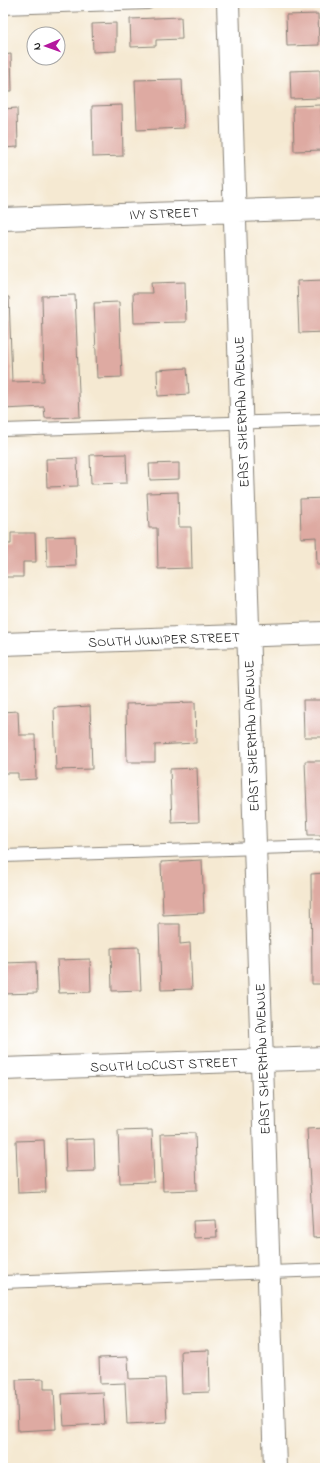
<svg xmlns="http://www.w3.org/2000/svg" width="328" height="1471" viewBox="0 0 328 1471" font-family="'Indie Flower',sans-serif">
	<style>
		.building { fill: #deaaa2 }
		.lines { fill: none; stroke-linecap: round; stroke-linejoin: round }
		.lane-casing { stroke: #888277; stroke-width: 14 }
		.street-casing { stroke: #888277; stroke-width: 24 }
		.lane { stroke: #fff; stroke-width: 12 }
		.street { stroke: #fff; stroke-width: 22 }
		.labels { text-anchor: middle; stroke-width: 3; stroke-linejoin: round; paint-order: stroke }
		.street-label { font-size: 14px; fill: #1c1c1c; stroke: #fff }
	</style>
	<rect width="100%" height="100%" fill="#fff"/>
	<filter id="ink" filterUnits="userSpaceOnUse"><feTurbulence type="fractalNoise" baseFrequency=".025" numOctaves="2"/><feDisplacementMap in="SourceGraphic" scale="8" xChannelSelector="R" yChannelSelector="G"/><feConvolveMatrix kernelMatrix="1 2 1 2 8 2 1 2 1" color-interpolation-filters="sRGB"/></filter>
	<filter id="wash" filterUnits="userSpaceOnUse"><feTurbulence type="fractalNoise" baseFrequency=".012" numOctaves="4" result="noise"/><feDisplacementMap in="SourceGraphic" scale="16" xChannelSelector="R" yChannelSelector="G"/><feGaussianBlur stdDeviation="0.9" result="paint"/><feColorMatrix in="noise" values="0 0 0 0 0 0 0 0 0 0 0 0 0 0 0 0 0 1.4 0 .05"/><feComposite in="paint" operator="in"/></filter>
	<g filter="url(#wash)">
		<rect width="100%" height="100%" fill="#f5e9d2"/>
		<g id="blocks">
			<path class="building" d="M 318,14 L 319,45 L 287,46 L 286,15 Z
				M 181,17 L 182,39 L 156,40 L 156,46 L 131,47 L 130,19 Z
				M 116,23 L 116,51 L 93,52 L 92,24 Z
				M 11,54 L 12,91 L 3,91 L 3,55 Z
				M 320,70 L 321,98 L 291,99 L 290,71 Z
				M 182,79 L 184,128 L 137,130 L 135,80 Z
				M 122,105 L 123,156 L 93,157 L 92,106 Z
				M 321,105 L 323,150 L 294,151 L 293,106 Z
				M 17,108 L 18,147 L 3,148 L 3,109 Z
				M 325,280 L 325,332 L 299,333 L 297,281 Z
				M 185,282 L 186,322 L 134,323 L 133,293 L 152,293 L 151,283 Z
				M 75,295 L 80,417 L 45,418 L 44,407 L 3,409 L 3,297 L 9,297 L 12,382 L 44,381 L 42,296 Z
				M 119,302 L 122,377 L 97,378 L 94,303 Z
				M 187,368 L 189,394 L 158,396 L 157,370 Z
				M 126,454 L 127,483 L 91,484 L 90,455 Z
				M 77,458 L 78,486 L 47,487 L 46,459 Z
				M 179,463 L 179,479 L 150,480 L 149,464 Z
				M 178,492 L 179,527 L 191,527 L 192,568 L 158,569 L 157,528 L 149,528 L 147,493 Z
				M 325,498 L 325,565 L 317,565 L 316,537 L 301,538 L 300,499 Z
				M 11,533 L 35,533 L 36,562 L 23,562 L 23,577 L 3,577 L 3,544 L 11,544 Z
				M 75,536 L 76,566 L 47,567 L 46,537 Z
				M 303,700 L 325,700 L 325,737 L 304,737 Z
				M 195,702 L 196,743 L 155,745 L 155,762 L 127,762 L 126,704 Z
				M 90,706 L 92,769 L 56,770 L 54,708 Z
				M 18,711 L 19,735 L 35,735 L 36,779 L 18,780 L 18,773 L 3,773 L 3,712 Z
				M 305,761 L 325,761 L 325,835 L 308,835 Z
				M 197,768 L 199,822 L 172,823 L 170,769 Z
				M 202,860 L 204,913 L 163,915 L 161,862 Z
				M 325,873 L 325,984 L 312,984 L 311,874 Z
				M 159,924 L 180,924 L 180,944 L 190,943 L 192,989 L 161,990 Z
				M 139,947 L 141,990 L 112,991 L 111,948 Z
				M 90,959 L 91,992 L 59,993 L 57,960 Z
				M 36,962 L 37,993 L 3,994 L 3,963 Z
				M 325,1128 L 325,1237 L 313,1238 L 307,1129 Z
				M 152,1130 L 154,1182 L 120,1183 L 118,1131 Z
				M 195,1133 L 197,1190 L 163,1191 L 161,1134 Z
				M 94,1139 L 95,1171 L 66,1172 L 65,1140 Z
				M 44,1140 L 46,1192 L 18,1193 L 16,1141 Z
				M 216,1220 L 217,1237 L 194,1238 L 193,1221 Z
				M 322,1286 L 325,1286 L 325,1307 L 323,1307 Z
				M 209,1350 L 210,1392 L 182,1393 L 181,1351 Z
				M 128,1357 L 129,1379 L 165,1378 L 167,1422 L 127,1424 L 125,1383 L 100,1384 L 99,1358 Z
				M 44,1379 L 44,1389 L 54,1389 L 56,1429 L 18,1431 L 16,1380 Z
				M 103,1392 L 105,1424 L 64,1426 L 62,1394 Z"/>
		</g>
	</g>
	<g filter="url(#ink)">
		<use href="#blocks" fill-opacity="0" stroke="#888277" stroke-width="1"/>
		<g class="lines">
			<g class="lane-casing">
				<path id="lane" d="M 3,8 L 148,3
					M 3,430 L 325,420
					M 3,856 L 325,846
					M 3,1282 L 325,1270"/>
			</g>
			<g class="street-casing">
				<path id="street" d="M 228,3 L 275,1468
					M 3,219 L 325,208
					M 3,644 L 325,633
					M 3,1069 L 325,1058"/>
			</g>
			<use href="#lane" class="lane"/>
			<use href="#street" class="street"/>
		</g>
	</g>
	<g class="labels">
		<g class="street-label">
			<text transform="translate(164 213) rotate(-2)" y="5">IVY STREET</text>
			<text transform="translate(241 412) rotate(-92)" y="5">EAST SHERMAN AVENUE</text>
			<text transform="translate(164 639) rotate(-2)" y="5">SOUTH JUNIPER STREET</text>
			<text transform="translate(251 736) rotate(-92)" y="5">EAST SHERMAN AVENUE</text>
			<text transform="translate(262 1059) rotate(-92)" y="5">EAST SHERMAN AVENUE</text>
			<text transform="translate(164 1064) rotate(-2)" y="5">SOUTH LOCUST STREET</text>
		</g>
	</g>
	<rect width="328" height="1471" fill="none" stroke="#fff" stroke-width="16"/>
	<g transform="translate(46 46) rotate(268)"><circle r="19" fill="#ffffff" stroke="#a4a4a4"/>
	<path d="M0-3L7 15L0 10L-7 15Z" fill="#b5179e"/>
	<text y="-6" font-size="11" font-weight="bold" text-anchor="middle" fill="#1c1c1c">N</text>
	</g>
</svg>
